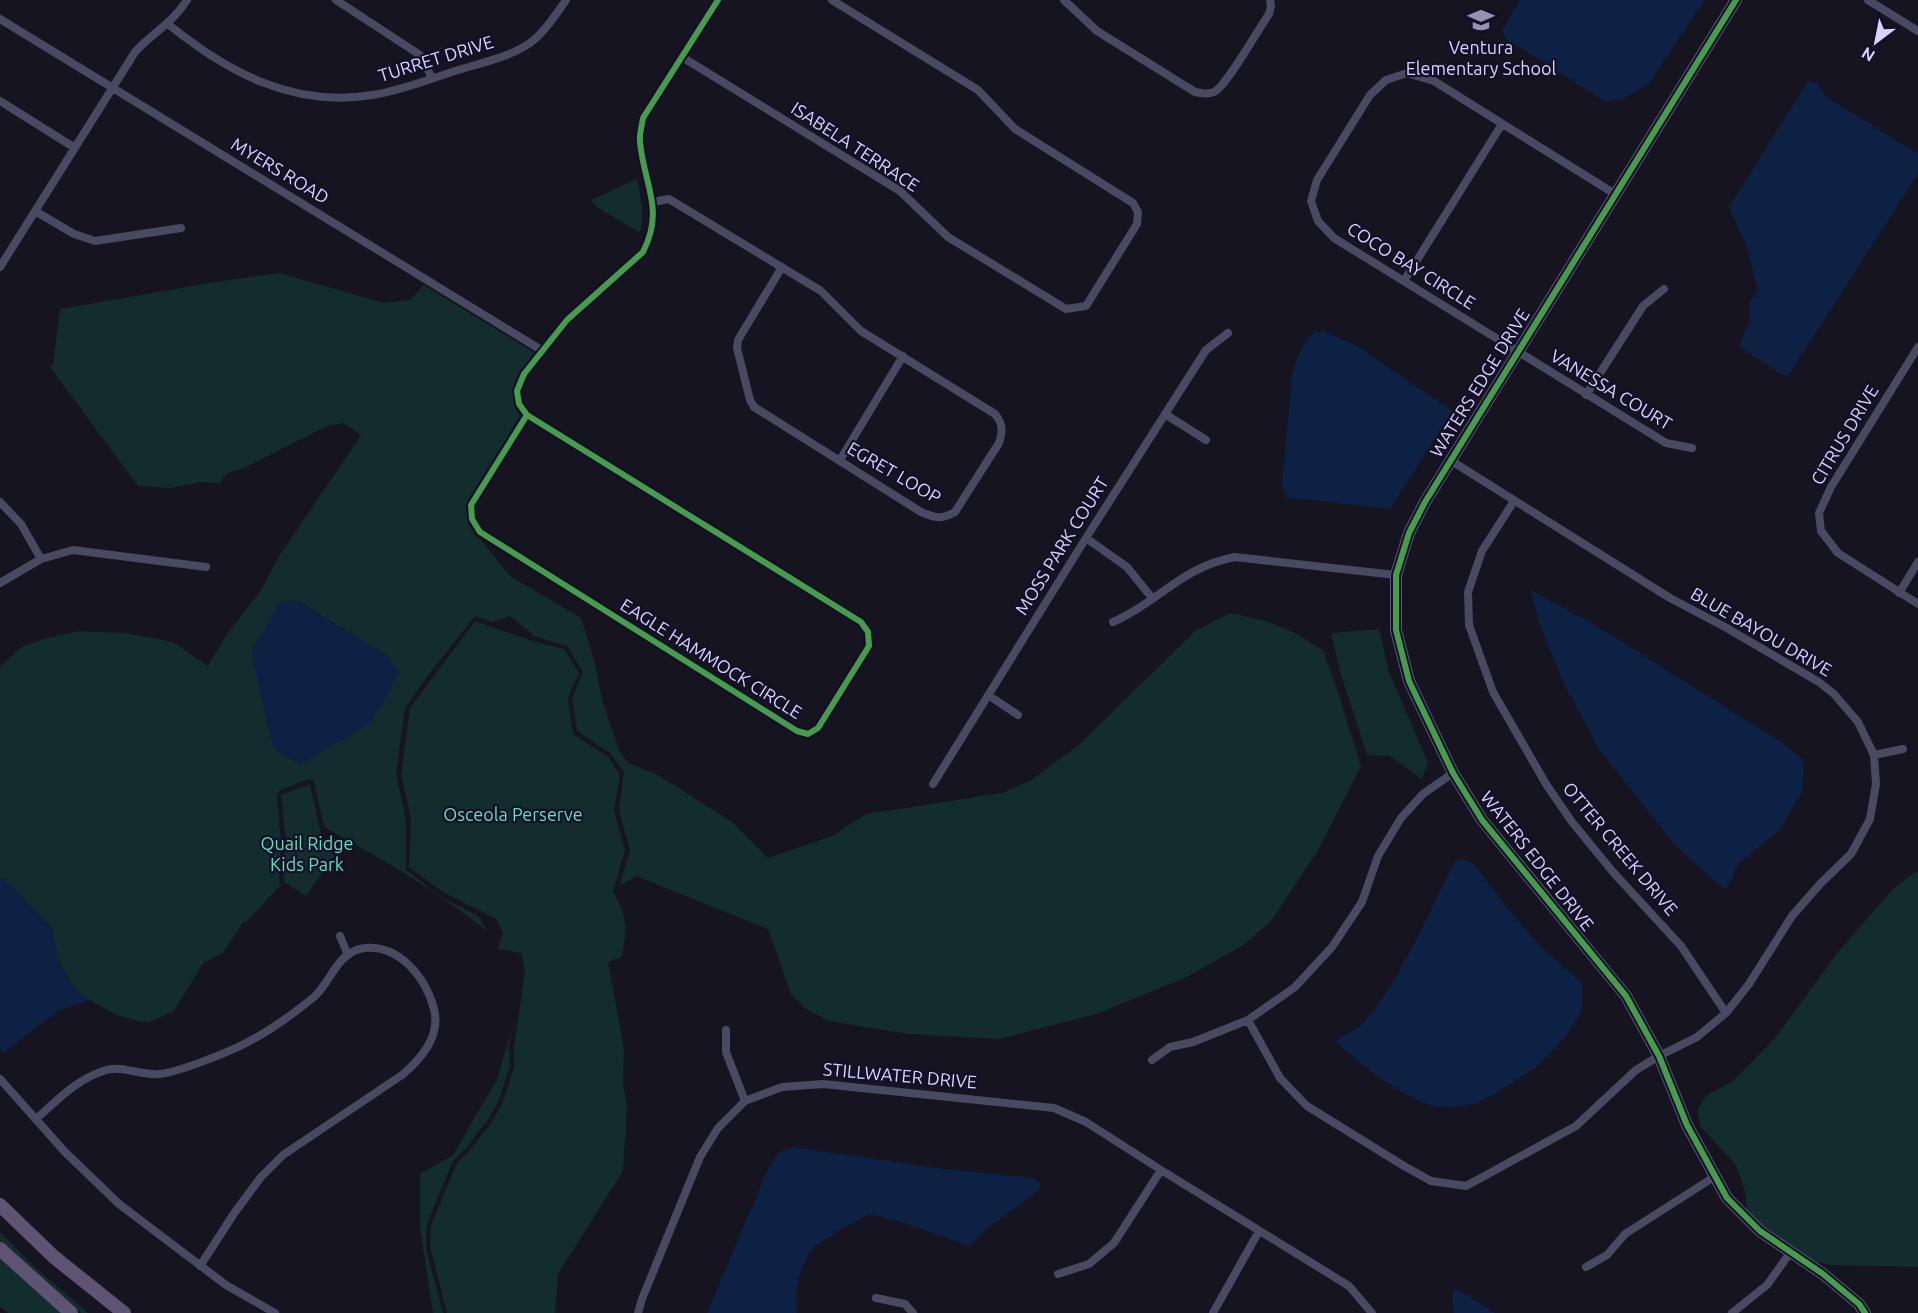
<svg xmlns="http://www.w3.org/2000/svg" width="1918" height="1313" viewBox="0 0 1918 1313" font-family="Ubuntu,sans-serif">
	<style>
		.green { fill: #132c2d; fill-rule: evenodd }
		.water { fill: #0d2144 }
		.lines { fill: none; stroke-linecap: round; stroke-linejoin: round }
		.street { stroke: #4a4962; stroke-width: 8 }
		.secondary { stroke: #575674; stroke-width: 12 }
		.primary { stroke: #5e5373; stroke-width: 14 }
		.cycleway-casing { stroke: #130f26; stroke-width: 10 }
		.cycleway { stroke: #469c4c; stroke-width: 6 }
		.labels { text-anchor: middle; stroke-width: 4.5; stroke-linejoin: round; paint-order: stroke }
		.poi-label { font-size: 18px; fill: #d9d4ff; stroke: #130f26 }
		.street-label { font-size: 18px; fill: #d9d4ff; stroke: #130f26 }
		.park-label { font-size: 18px; fill: #5fe0c0; stroke: #130f26 }
	</style>
	<rect width="100%" height="100%" fill="#161421"/>
	<path class="green" d="M 637,179 C 641,198 644,214 640,233 L 597,207 L 591,200 Z
		M 279,273 L 384,303 L 410,300 L 424,285 L 535,353 C 519,372 504,392 520,416 L 467,503 L 467,522 L 475,535 L 481,540 L 510,576 L 581,618 L 594,660 L 603,703 L 619,750 L 628,763 L 658,775 L 732,822 L 768,858 L 832,836 L 866,814 L 1002,793 L 1030,781 L 1080,744 L 1195,631 L 1230,613 L 1266,621 L 1295,633 L 1323,650 L 1337,689 L 1361,766 L 1317,852 L 1272,920 L 1245,944 L 1185,978 L 1096,1014 L 999,1039 L 908,1034 L 829,1021 L 806,1009 L 791,994 L 768,929 L 636,876 L 619,887 L 630,851 L 619,810 L 624,772 L 610,753 L 577,731 L 572,698 L 583,672 L 567,646 L 533,636 L 530,632 L 510,616 L 492,622 L 475,616 L 429,674 L 405,708 L 396,774 L 406,819 L 406,870 L 440,896 L 478,916 L 487,931 C 437,891 381,858 324,827 L 314,782 L 313,780 L 309,779 L 280,790 L 277,795 L 281,843 L 279,881 L 281,885 L 246,922 L 243,922 L 223,953 L 203,963 L 174,1011 L 147,1023 L 116,1015 L 78,993 L 58,960 L 52,928 L 0,877 L 0,667 L 20,648 L 40,640 L 78,631 L 125,633 L 173,642 L 208,666 L 227,634 L 262,589 L 278,558 L 361,435 L 343,423 L 327,426 L 246,467 L 226,474 L 221,481 L 222,483 L 201,482 L 171,488 L 138,486 L 50,367 L 53,364 L 60,309 L 222,281 ZM 282,601 L 298,601 L 388,657 Z
		M 475,621 L 535,642 L 564,649 L 579,673 L 568,698 L 573,734 L 608,757 L 620,775 L 614,811 L 625,851 L 613,891 C 627,918 628,926 622,957 L 608,962 L 624,1049 L 623,1083 L 627,1107 L 623,1171 L 558,1274 L 555,1313 L 447,1313 L 430,1247 L 431,1225 L 457,1163 L 470,1150 L 493,1121 L 502,1104 L 510,1081 L 514,1066 L 514,1048 L 525,971 L 521,953 L 498,949 L 503,932 L 496,919 L 443,892 L 409,867 L 411,818 L 401,774 L 410,708 Z
		M 1379,629 L 1389,672 L 1428,763 L 1422,779 L 1390,756 L 1367,755 L 1341,675 L 1331,633 Z
		M 310,784 L 322,838 L 338,850 L 306,896 L 283,881 L 286,842 L 281,795 Z
		M 1915,872 L 1918,872 L 1918,1267 L 1830,1265 L 1814,1261 L 1763,1226 L 1747,1210 L 1745,1191 L 1736,1165 L 1700,1126 L 1698,1109 L 1706,1096 L 1734,1080 L 1775,1038 L 1838,952 L 1892,890 Z
		M 512,1028 L 509,1048 L 510,1066 L 498,1102 L 489,1118 L 467,1147 L 453,1161 L 427,1224 L 426,1249 L 443,1313 L 433,1313 L 420,1227 L 420,1174 L 453,1155 L 497,1079 Z
		M 0,1232 L 37,1269 L 88,1313 L 81,1313 L 31,1271 L 0,1241 Z
		M 0,1257 L 62,1313 L 8,1313 L 0,1306 Z"/>
	<path class="water" d="M 1520,0 L 1705,0 L 1651,81 L 1637,91 L 1621,99 L 1606,102 L 1505,38 L 1503,29 Z
		M 1808,81 L 1818,83 L 1825,96 L 1918,154 L 1918,173 L 1794,367 L 1788,375 L 1783,375 L 1739,346 L 1749,322 L 1750,301 L 1755,296 L 1757,287 L 1746,244 L 1729,207 Z
		M 1324,331 L 1359,347 L 1452,411 L 1390,509 L 1285,497 L 1282,483 L 1292,376 L 1298,355 L 1308,338 L 1315,332 Z
		M 1531,590 L 1598,627 L 1787,746 L 1804,761 L 1802,792 L 1780,830 L 1739,863 L 1726,889 L 1718,884 L 1674,844 L 1599,749 L 1565,686 L 1539,623 Z
		M 282,601 L 297,601 L 388,657 L 399,672 L 383,704 L 368,725 L 301,764 L 281,755 L 272,744 L 251,651 Z
		M 1462,859 L 1473,863 L 1507,908 L 1542,948 L 1582,983 C 1582,993 1584,1004 1580,1015 C 1575,1026 1549,1056 1539,1064 C 1529,1073 1488,1099 1476,1103 C 1463,1107 1445,1109 1431,1105 C 1403,1097 1355,1062 1336,1041 L 1360,1026 L 1375,1010 L 1399,972 L 1420,932 L 1455,861 Z
		M 0,877 L 16,890 L 52,929 L 58,960 L 78,993 L 90,1000 L 59,1010 L 3,1053 L 0,1049 Z
		M 792,1147 L 944,1169 L 1034,1178 L 1041,1185 L 1036,1193 L 992,1224 L 969,1246 L 902,1222 L 869,1214 C 855,1222 816,1241 808,1255 C 798,1272 794,1294 797,1313 L 707,1313 L 768,1169 L 778,1153 Z
		M 1455,1288 L 1495,1313 L 1454,1313 L 1452,1293 Z"/>
	<g class="lines">
		<path class="street" d="M 336,0 L 420,55 L 432,78
			M 1064,0 L 1097,31 L 1195,92 C 1201,93 1207,95 1214,92 C 1226,87 1259,28 1269,14 L 1271,6 L 1270,0
			M 1868,0 L 1918,31
			M 0,19 L 543,351
			M 168,24 C 227,72 293,108 372,95 C 400,91 427,80 455,71 C 480,63 514,57 535,39 C 547,29 557,13 566,0
			M 682,57 L 900,191 L 948,237 L 1066,309 L 1086,306 L 1137,224 L 1138,212 L 1133,203 L 1015,129 L 978,90 L 832,0
			M 0,101 L 75,148
			M 1615,194 L 1434,81 L 1407,73 L 1386,80 L 1370,95 L 1317,180 L 1311,201 L 1318,221 L 1334,238 L 1666,443 L 1692,448
			M 652,202 L 669,199 L 821,291 L 861,331 L 995,414 C 1003,424 1003,430 999,443 L 955,512 C 941,520 935,518 921,512 L 754,407 L 750,400 L 737,348 L 738,340 L 782,267
			M 35,211 L 74,234 L 95,241 L 181,228
			M 0,267 L 135,52 C 154,31 170,26 187,0
			M 1404,281 L 1502,124
			M 1918,347 L 1831,487 L 1819,513 L 1821,531 L 1838,553 L 1918,604
			M 1586,395 L 1643,306 L 1664,289
			M 1165,414 L 1206,440
			M 527,415 L 471,505 L 472,519 L 480,532 L 797,731 L 808,734 L 818,728 L 869,646 L 868,632 L 861,622 L 527,415 L 519,404 L 517,391 L 524,374 L 567,320 L 643,252 C 665,209 644,185 640,142 C 639,134 642,126 643,118 L 718,0
			M 840,460 L 903,356
			M 1514,501 L 1482,551 L 1468,592 L 1469,625 L 1493,692 L 1546,784 L 1572,822 L 1613,872 L 1681,946 L 1726,1013
			M 0,502 L 21,524 L 41,559
			M 1086,538 L 1127,567 L 1152,598
			M 0,583 L 41,559 L 73,550 L 206,567
			M 1899,593 L 1918,562
			M 1113,622 C 1159,602 1181,567 1235,557 L 1396,575
			M 988,695 L 1018,715
			M 1874,755 L 1903,749
			M 933,784 L 1086,538 L 1206,350 L 1228,333
			M 340,936 L 348,955
			M 1248,1020 L 1280,1078 L 1307,1106 L 1404,1166 L 1431,1181 L 1466,1186 L 1576,1126 L 1636,1070 L 1659,1056 L 1697,1037 L 1726,1013 L 1749,984 L 1792,916 L 1821,883 L 1851,854 L 1870,819 L 1876,784 L 1874,755 L 1858,722 L 1834,694 L 1819,682 L 1725,627 L 1670,598 L 1450,460
			M 726,1030 L 726,1052 L 745,1101
			M 1152,1060 L 1170,1047 L 1193,1042 L 1248,1020 L 1295,987 L 1332,947 L 1362,902 L 1378,856 L 1401,818 L 1423,794 L 1453,773
			M 0,1079 L 65,1152 L 119,1204 L 226,1285 L 275,1313
			M 36,1119 C 59,1099 75,1080 106,1070 C 122,1065 143,1076 160,1074 C 179,1072 229,1052 246,1043 C 270,1031 293,1014 314,997 C 332,981 337,951 365,948 C 400,945 426,978 434,1009 C 441,1036 420,1060 402,1075 L 283,1155 L 261,1177 L 235,1212 L 200,1266
			M 1586,1267 L 1607,1255 L 1625,1234 L 1714,1177
			M 1058,1274 L 1089,1264 L 1114,1243 L 1161,1170
			M 876,1298 L 905,1304 L 913,1313
			M 638,1313 L 642,1299 L 700,1157 L 718,1128 L 745,1101 L 782,1087 L 823,1084 L 1054,1108 L 1086,1122 L 1161,1170 L 1349,1286 L 1372,1313
			M 1213,1313 L 1259,1231
			M 1732,1313 L 1767,1285 L 1790,1253"/>
		<path class="secondary" d="M 1736,0 L 1425,502 L 1409,533 L 1396,575 L 1396,630 L 1409,681 L 1453,773 L 1482,820 L 1626,996 L 1659,1056 L 1687,1125 L 1727,1198 L 1760,1231 L 1823,1274 L 1859,1304 L 1865,1313"/>
		<path class="primary" d="M 0,1205 L 54,1257 L 124,1313
			M 0,1249 L 71,1313"/>
		<g class="cycleway-casing">
			<path id="cycleway" d="M 1736,0 L 1425,502 L 1409,533 L 1396,575 L 1396,630 L 1409,681 L 1453,773 L 1482,820 L 1626,996 L 1659,1056 L 1687,1125 L 1727,1198 L 1760,1231 L 1823,1274 L 1859,1304 L 1865,1313
				M 527,415 L 471,505 L 472,519 L 480,532 L 797,731 L 808,734 L 818,728 L 869,646 L 868,632 L 861,622 L 527,415 L 519,404 L 517,391 L 524,374 L 567,320 L 643,252 C 665,209 644,185 640,142 C 639,134 642,126 643,118 L 718,0"/>
		</g>
		<use href="#cycleway" class="cycleway"/>
	</g>
	<defs>
		<g id="school-bare" transform="scale(2.07)"><path d="M0-5L7-2L0 1L-7-2ZM-4 1L0 2.5L4 1V4Q0 6-4 4Z" fill="#9591b1" stroke="#130f26" stroke-width="2.5" paint-order="stroke"/></g>
	</defs>
	<g fill-rule="evenodd">
		<use href="#school-bare" x="1481" y="20"/>
	</g>
	<g class="labels">
		<g class="poi-label">
			<text x="1481" y="54">Ventura<tspan x="1481" dy="21">Elementary School</tspan></text>
		</g>
		<g class="street-label">
			<text transform="translate(436 59) rotate(-17)" y="6">TURRET DRIVE</text>
			<text transform="translate(855 147) rotate(33)" y="6">ISABELA TERRACE</text>
			<text transform="translate(280 171) rotate(31)" y="6">MYERS ROAD</text>
			<text transform="translate(1411 266) rotate(32)" y="6">COCO BAY CIRCLE</text>
			<text transform="translate(1480 383) rotate(-58)" y="6">WATERS EDGE DRIVE</text>
			<text transform="translate(1611 390) rotate(31)" y="6">VANESSA COURT</text>
			<text transform="translate(1845 435) rotate(-59)" y="6">CITRUS DRIVE</text>
			<text transform="translate(894 473) rotate(30)" y="6">EGRET LOOP</text>
			<text transform="translate(1062 546) rotate(-58)" y="6">MOSS PARK COURT</text>
			<text transform="translate(1761 632) rotate(30)" y="6">BLUE BAYOU DRIVE</text>
			<text transform="translate(711 659) rotate(32)" y="6">EAGLE HAMMOCK CIRCLE</text>
			<text transform="translate(1620 849) rotate(50)" y="6">OTTER CREEK DRIVE</text>
			<text transform="translate(1537 861) rotate(52)" y="6">WATERS EDGE DRIVE</text>
			<text transform="translate(900 1076) rotate(5)" y="6">STILLWATER DRIVE</text>
		</g>
		<g class="park-label">
			<text x="513" y="821">Osceola Perserve</text>
			<text x="307" y="850">Quail Ridge<tspan x="307" dy="21">Kids Park</tspan></text>
		</g>
	</g>
	<g transform="translate(1876 42) rotate(212)" stroke="#130f26" stroke-width="4.5" paint-order="stroke">
	<path d="M0-4.5L10 22L0 15L-10 22Z" fill="#d9d4ff"/>
	<text y="-9" font-size="16" font-weight="bold" text-anchor="middle" fill="#d9d4ff">N</text>
	</g>
</svg>
